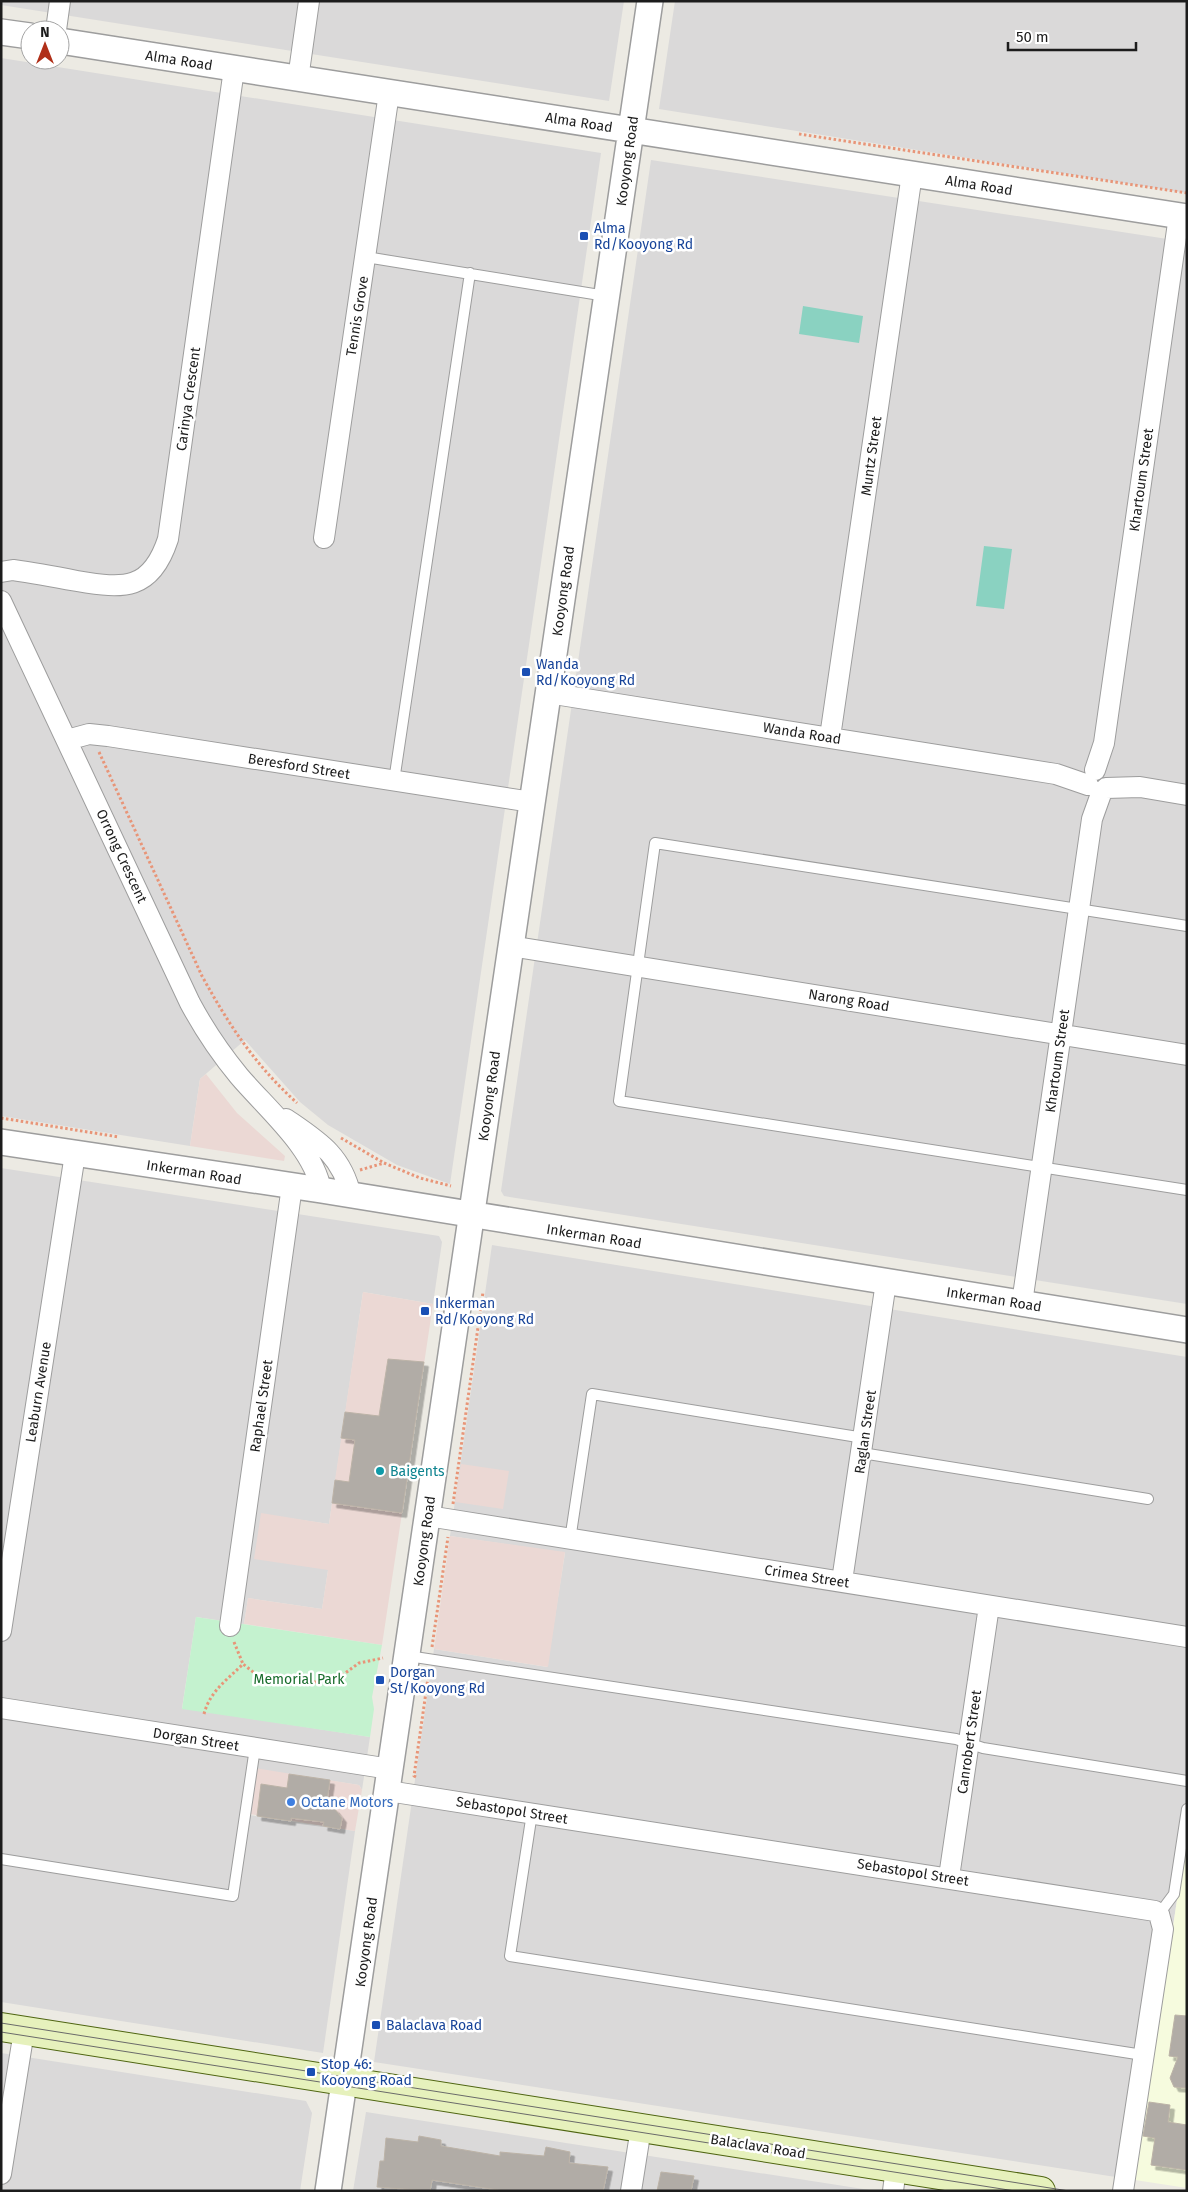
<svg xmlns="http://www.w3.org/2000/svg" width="1188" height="2192" viewBox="0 0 1188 2192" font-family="'Fira Sans',sans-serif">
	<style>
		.residential { fill: #dad9d9 }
		.commercial { fill: #ebd8d4 }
		.education { fill: #f6fbde }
		.park { fill: #c4f2cf }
		.pitch { fill: #8ad2c1 }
		.building { fill: #b1aca6; stroke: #bcb3a7; filter: url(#shadow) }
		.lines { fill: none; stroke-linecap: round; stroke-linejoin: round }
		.service-casing { stroke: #9d9d9d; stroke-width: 12 }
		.minor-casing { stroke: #9d9d9d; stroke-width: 22 }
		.tertiary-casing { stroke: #9d9d9d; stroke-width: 28 }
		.secondary-casing { stroke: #4f6511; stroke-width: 30 }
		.path { stroke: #e89578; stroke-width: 3; stroke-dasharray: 2.5 2.5; stroke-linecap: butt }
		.service { stroke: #fff; stroke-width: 10 }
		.minor { stroke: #fff; stroke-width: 20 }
		.tertiary { stroke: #fff; stroke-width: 25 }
		.secondary { stroke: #e6f1bc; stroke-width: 28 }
		.tram { stroke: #6a6a6a; stroke-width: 1 }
		.transit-dot { fill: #1a4fb4; stroke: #fff; stroke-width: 2 }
		.culture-dot { fill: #0f9aa8; stroke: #fff; stroke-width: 2 }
		.shop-dot { fill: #3f7fe0; stroke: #fff; stroke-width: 2 }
		.labels { text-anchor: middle; stroke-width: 5; stroke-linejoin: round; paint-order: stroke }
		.street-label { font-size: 14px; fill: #1c1c1c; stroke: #fff }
		.transit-label { font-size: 14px; fill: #164399; stroke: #fff; text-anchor: start }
		.culture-label { font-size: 14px; fill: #0d838f; stroke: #fff; text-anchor: start }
		.park-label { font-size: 14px; fill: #186c2c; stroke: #fff }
		.shop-label { font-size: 14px; fill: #366cbe; stroke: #fff; text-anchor: start }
	</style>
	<defs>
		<filter id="shadow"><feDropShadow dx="4.5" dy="4.5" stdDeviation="0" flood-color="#0004"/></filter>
	</defs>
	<rect width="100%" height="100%" fill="#eceae3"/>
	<path class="residential" d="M 1,1 L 624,1 L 609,101 L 1,5 Z
		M 675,1 L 1187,1 L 1187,193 L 659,109 Z
		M 1,58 L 601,153 L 450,1184 L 397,1165 L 328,1125 L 300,1102 L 245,1040 L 200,1079 L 190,1146 L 1,1116 Z
		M 651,160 L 1187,242 L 1187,1304 L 504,1196 L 501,1191 Z
		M 1,1168 L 439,1236 L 442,1242 L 433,1304 L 363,1292 L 329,1524 L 261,1514 L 328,1570 L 322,1609 L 248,1598 L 244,1624 L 196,1617 L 182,1708 L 370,1737 L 362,1790 L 359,1785 L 256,1769 L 249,1815 L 355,1831 L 323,2053 L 1,2002 Z
		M 492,1245 L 1187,1357 L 1187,1833 L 1135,2180 L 374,2062 L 434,1649 L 547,1667 L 565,1553 L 450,1536 Z
		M 1,2053 L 306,2101 L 312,2113 L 300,2191 L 1,2191 Z
		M 366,2112 L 876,2191 L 353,2191 Z"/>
	<path class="commercial" d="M 206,1074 L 237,1113 L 285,1156 L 284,1161 L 190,1146 L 200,1079 Z
		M 363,1292 L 433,1304 L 405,1491 L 335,1480 Z
		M 461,1464 L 509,1471 L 503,1509 L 455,1502 Z
		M 332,1503 L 402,1513 L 382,1645 L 244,1624 L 248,1598 L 322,1609 L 328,1570 L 254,1559 L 261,1513 L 329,1524 Z
		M 450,1536 L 565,1552 L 548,1667 L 434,1649 Z
		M 255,1768 L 359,1785 L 362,1790 L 355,1831 L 249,1814 Z"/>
	<path class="education" d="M 1187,1833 L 1187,2188 L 1135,2180 Z"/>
	<path class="park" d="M 196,1617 L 382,1645 L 372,1697 L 374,1709 L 370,1737 L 182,1709 Z"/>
	<path class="pitch" d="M 803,306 L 863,316 L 859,343 L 799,334 Z
		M 984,546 L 1012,549 L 1004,609 L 976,606 Z"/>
	<path class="building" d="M 388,1359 L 424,1362 L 402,1513 L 332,1503 L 335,1480 L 349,1482 L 355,1440 L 341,1438 L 345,1412 L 379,1416 Z
		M 289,1774 L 330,1780 L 326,1807 L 334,1808 L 342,1818 L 340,1829 L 323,1826 L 324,1822 L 291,1818 L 291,1821 L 257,1816 L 261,1784 L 287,1788 Z
		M 1175,2015 L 1187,2016 L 1187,2088 L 1174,2087 L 1170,2078 L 1178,2057 L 1169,2056 Z
		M 1149,2102 L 1170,2105 L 1168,2122 L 1187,2125 L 1187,2170 L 1151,2165 L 1155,2138 L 1143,2136 Z
		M 419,2136 L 441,2140 L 441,2146 L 500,2156 L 500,2152 L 544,2156 L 546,2147 L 570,2152 L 569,2163 L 608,2167 L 603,2191 L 505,2191 L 432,2180 L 430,2191 L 377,2187 L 380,2161 L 384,2161 L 386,2138 L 418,2142 Z
		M 661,2172 L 694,2176 L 691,2191 L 657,2191 Z"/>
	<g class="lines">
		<g class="service-casing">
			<path id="service" d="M 366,257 L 606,296
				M 394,781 L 470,273
				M 1187,926 L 655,843 L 619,1101 L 1187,1190
				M 862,1453 L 1148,1499
				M 570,1540 L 592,1394 L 864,1438
				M 408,1656 L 956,1739 L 983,1748 L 1187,1781
				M 532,1813 L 510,1956 L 1143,2055
				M 1,1859 L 233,1896 L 255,1748
				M 1159,1914 L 1174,1894 L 1187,1809"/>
		</g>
		<g class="minor-casing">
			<path id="minor" d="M 56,30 L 60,1
				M 298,79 L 309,1
				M 324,538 L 389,93
				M 1,572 L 13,570 C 34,573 56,577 77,581 C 124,589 151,591 168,539 L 234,69
				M 1,601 L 190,1003 C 204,1029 220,1053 239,1076 C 266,1108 314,1148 321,1190
				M 548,693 L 1056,774 L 1088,785
				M 830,737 L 912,174
				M 67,740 L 89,734 L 108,736 L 532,802
				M 1095,770 L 1104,743 L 1179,216
				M 1106,788 L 1140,787 L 1187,795
				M 510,946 L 1187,1055
				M 286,1119 C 318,1141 342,1155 351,1196
				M 1022,1303 L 1092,819 L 1102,791
				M 428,1516 L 1187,1637
				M 842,1581 L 886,1282
				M 230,1626 L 292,1186
				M 1,1631 L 75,1154
				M 1,1708 L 390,1769
				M 388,1791 L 1155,1911 L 1159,1914 L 1163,1929 L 1123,2191
				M 949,1877 L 989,1606
				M 1,2174 L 24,2031
				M 631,2191 L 641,2128
				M 893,2191 L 896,2168"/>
		</g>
		<g class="tertiary-casing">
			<path id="tertiary" d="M 1,32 L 30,36
				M 60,41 L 1187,217
				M 1,1142 L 321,1190 L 1187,1330
				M 328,2191 L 650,1"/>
		</g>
		<g class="secondary-casing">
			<path id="secondary" d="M 1,2027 L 1041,2191"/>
		</g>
		<path class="path" d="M 799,134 L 1187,193
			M 99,752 L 202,976 C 229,1025 255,1065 297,1103
			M 1,1118 L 119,1137
			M 341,1138 L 384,1163
			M 360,1170 L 384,1163 L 420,1178 L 451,1186
			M 453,1504 L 483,1292
			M 234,1642 L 243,1664
			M 432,1647 L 448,1537
			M 204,1714 C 210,1691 227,1680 243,1664 L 257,1675 L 277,1682 L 328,1682 L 337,1679 L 359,1663 L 383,1658
			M 416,1777 L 414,1776 L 429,1671"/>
		<use href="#service" class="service"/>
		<use href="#minor" class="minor"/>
		<use href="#tertiary" class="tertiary"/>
		<use href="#secondary" class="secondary"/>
		<path class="tram" d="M 1,2023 L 1069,2191
			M 1,2032 L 1015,2191"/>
	</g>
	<g class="transit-dot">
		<rect x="579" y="231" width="10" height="10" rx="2.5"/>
		<rect x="521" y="667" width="10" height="10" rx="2.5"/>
		<rect x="420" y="1306" width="10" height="10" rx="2.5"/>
		<rect x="375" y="1675" width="10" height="10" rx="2.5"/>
		<rect x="371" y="2020" width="10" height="10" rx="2.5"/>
		<rect x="306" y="2067" width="10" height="10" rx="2.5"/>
	</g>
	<circle class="culture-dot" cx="380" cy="1471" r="5"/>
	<circle class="shop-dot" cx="291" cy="1802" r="5"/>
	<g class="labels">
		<g class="street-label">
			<text transform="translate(179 60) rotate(9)" y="5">Alma Road</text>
			<text transform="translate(579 122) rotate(9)" y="5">Alma Road</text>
			<text transform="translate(627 161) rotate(-82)" y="5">Kooyong Road</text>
			<text transform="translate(979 185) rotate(9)" y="5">Alma Road</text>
			<text transform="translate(357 316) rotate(-81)" y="5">Tennis Grove</text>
			<text transform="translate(188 399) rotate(-82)" y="5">Carinya Crescent</text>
			<text transform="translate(871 456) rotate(-82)" y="5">Muntz Street</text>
			<text transform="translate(1141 480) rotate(-82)" y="5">Khartoum Street</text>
			<text transform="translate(563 591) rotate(-82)" y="5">Kooyong Road</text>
			<text transform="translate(802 733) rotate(9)" y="5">Wanda Road</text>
			<text transform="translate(299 766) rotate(9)" y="5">Beresford Street</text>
			<text transform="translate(122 856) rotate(65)" y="5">Orrong Crescent</text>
			<text transform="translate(849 1000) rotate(9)" y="5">Narong Road</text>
			<text transform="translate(1057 1061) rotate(-82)" y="5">Khartoum Street</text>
			<text transform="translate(489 1096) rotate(-82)" y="5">Kooyong Road</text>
			<text transform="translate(194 1172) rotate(9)" y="5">Inkerman Road</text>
			<text transform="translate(594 1236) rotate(9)" y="5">Inkerman Road</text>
			<text transform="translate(994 1299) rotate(9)" y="5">Inkerman Road</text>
			<text transform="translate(38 1392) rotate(-81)" y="5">Leaburn Avenue</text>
			<text transform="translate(261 1406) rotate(-82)" y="5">Raphael Street</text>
			<text transform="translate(865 1432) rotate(-82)" y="5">Raglan Street</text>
			<text transform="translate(424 1541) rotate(-82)" y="5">Kooyong Road</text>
			<text transform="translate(807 1576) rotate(9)" y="5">Crimea Street</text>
			<text transform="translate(196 1739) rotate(9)" y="5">Dorgan Street</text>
			<text transform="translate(969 1742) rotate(-82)" y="5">Canrobert Street</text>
			<text transform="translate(512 1810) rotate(9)" y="5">Sebastopol Street</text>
			<text transform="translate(913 1872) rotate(9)" y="5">Sebastopol Street</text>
			<text transform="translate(366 1942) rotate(-82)" y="5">Kooyong Road</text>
			<text transform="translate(758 2146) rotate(9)" y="5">Balaclava Road</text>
		</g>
		<g class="transit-label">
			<text x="594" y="233">Alma<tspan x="594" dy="16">Rd/Kooyong Rd</tspan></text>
			<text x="536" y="669">Wanda<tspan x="536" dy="16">Rd/Kooyong Rd</tspan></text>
			<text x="435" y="1308">Inkerman<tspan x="435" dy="16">Rd/Kooyong Rd</tspan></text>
			<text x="390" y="1677">Dorgan<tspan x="390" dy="16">St/Kooyong Rd</tspan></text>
			<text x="386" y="2030">Balaclava Road</text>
			<text x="321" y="2069">Stop 46:<tspan x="321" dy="16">Kooyong Road</tspan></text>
		</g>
		<g class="culture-label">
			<text x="390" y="1476">Baigents</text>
		</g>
		<g class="park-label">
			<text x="299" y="1684">Memorial Park</text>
		</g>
		<g class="shop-label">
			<text x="301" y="1807">Octane Motors</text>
		</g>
	</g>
	<rect width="1188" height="2192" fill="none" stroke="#1c1c1c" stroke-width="5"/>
	<g transform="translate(45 45)"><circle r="24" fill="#ffffff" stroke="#a4a4a4"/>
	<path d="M0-4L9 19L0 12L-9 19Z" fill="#b02f18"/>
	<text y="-8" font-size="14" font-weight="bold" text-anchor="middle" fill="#1c1c1c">N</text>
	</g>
	<path d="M1008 42v8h128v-8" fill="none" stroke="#1c1c1c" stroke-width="2.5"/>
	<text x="1016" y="42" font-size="15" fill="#1c1c1c" stroke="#ffffff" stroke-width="4" paint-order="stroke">50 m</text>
</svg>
